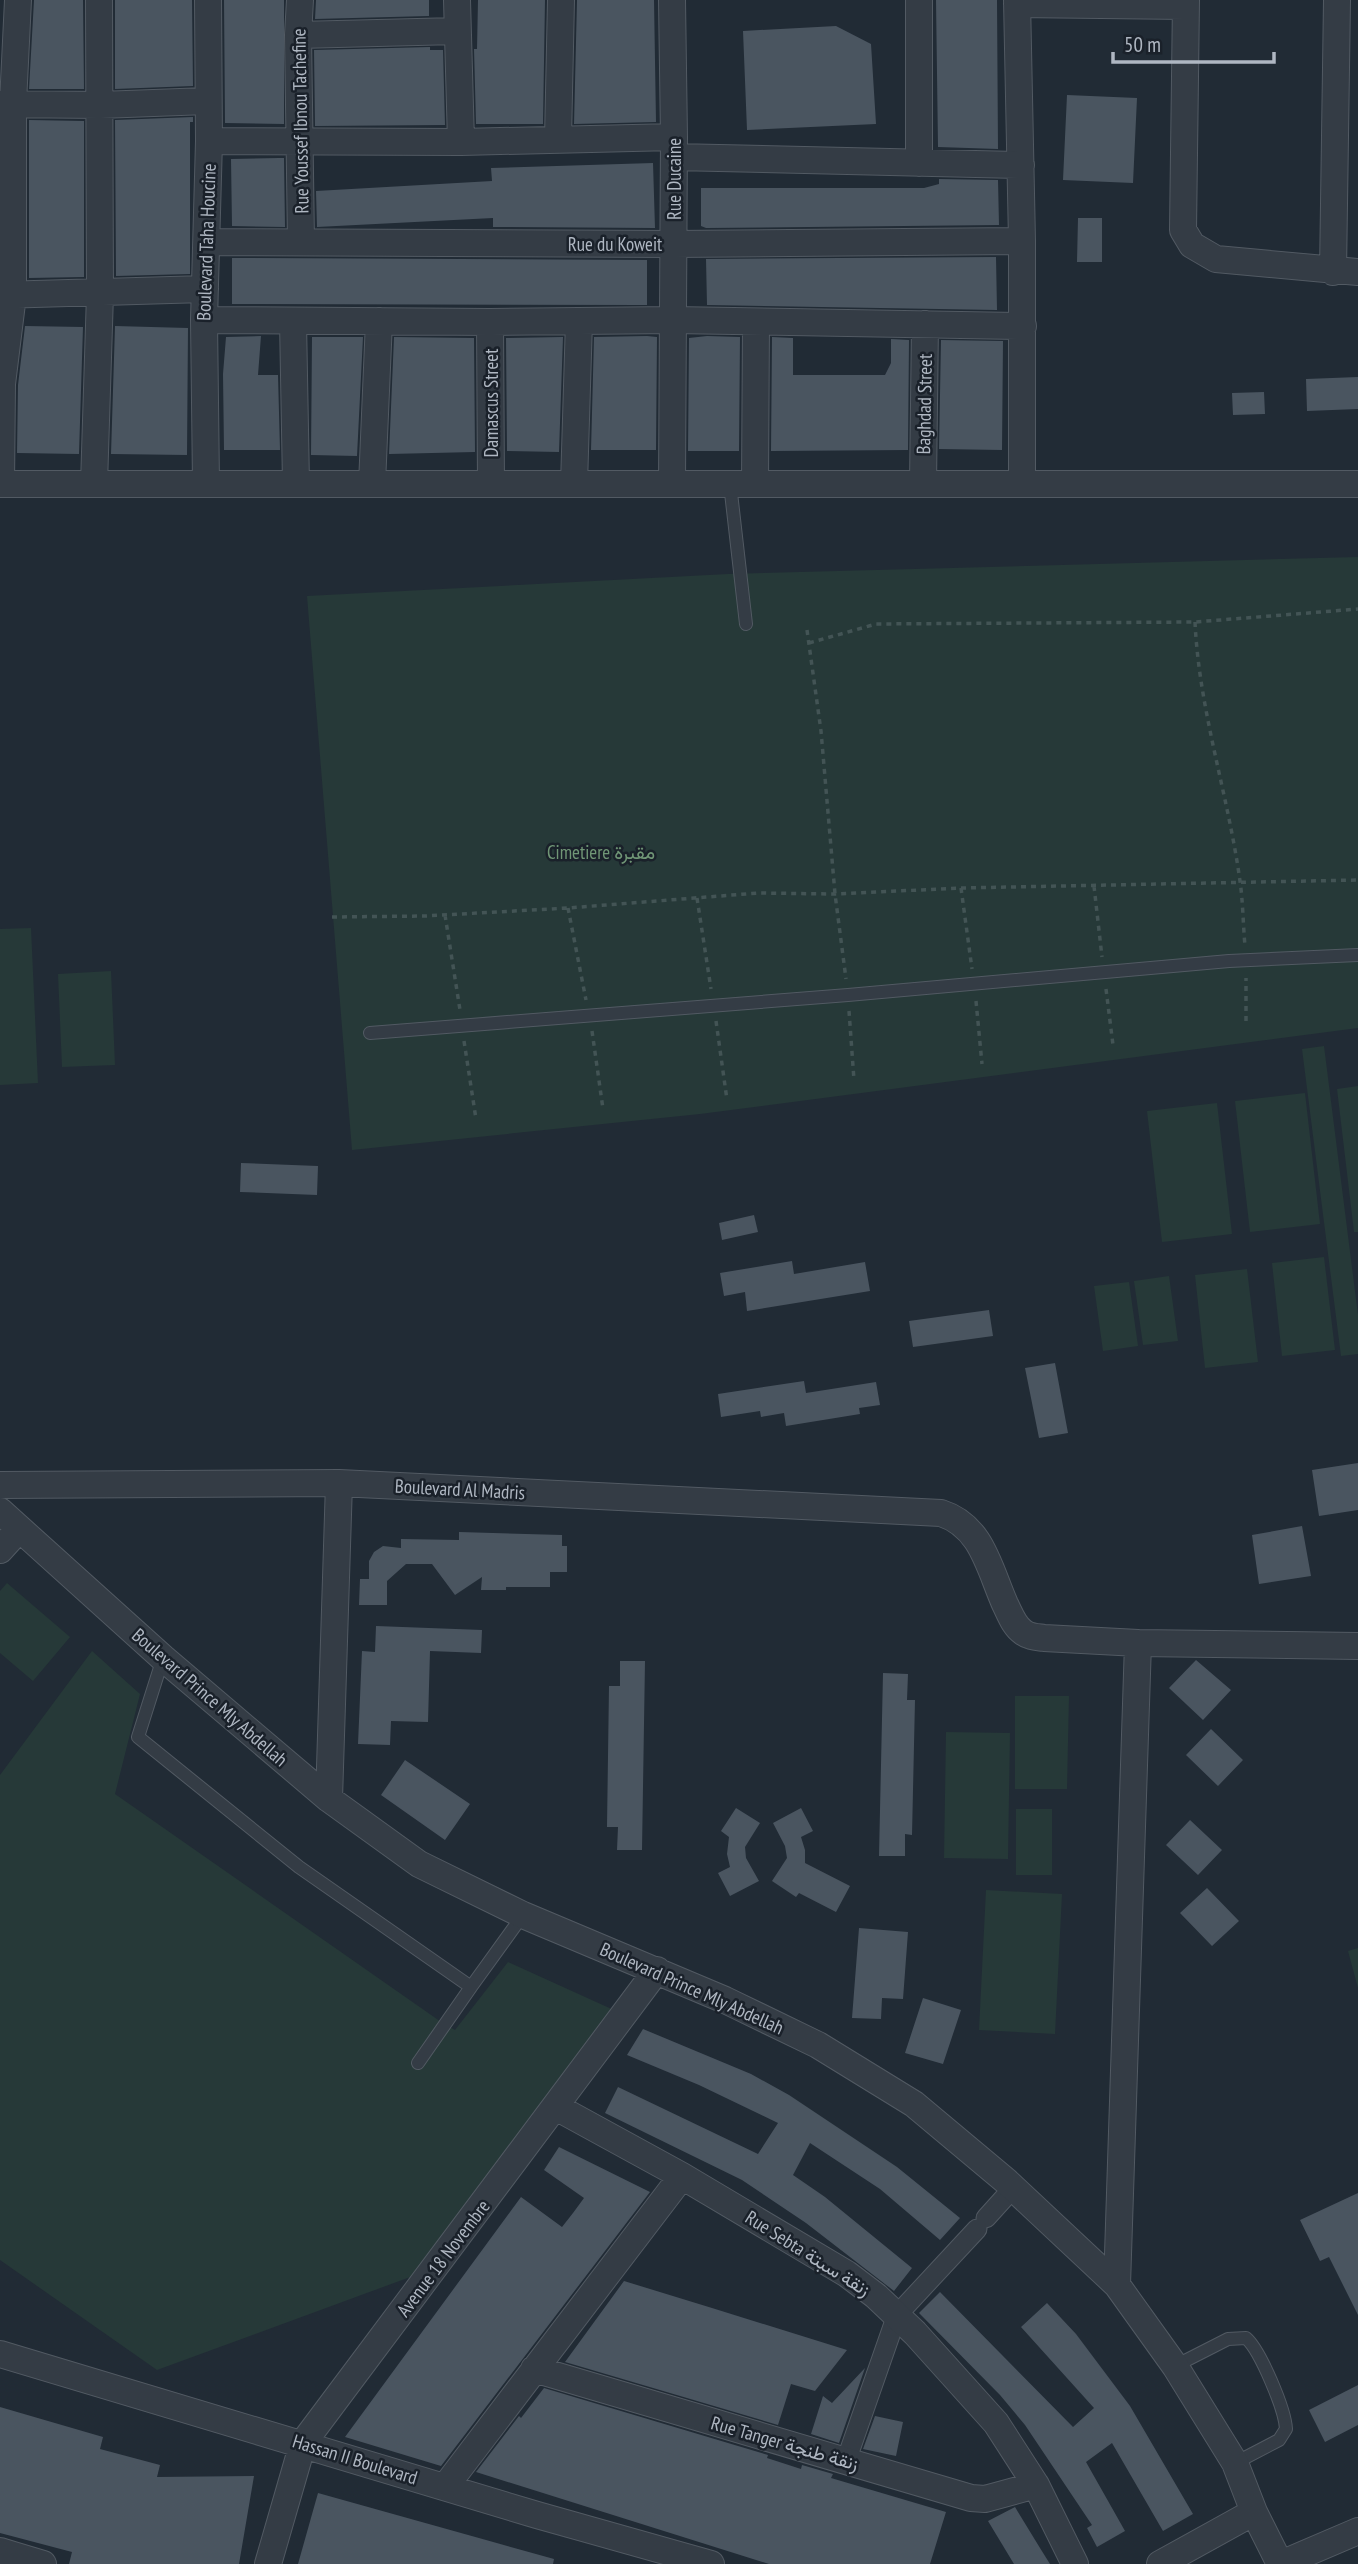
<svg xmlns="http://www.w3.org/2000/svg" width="1358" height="2564" viewBox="0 0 1358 2564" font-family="'PT Sans Narrow',Vazirmatn,sans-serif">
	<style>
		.green { fill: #263938 }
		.building { fill: #4a5560 }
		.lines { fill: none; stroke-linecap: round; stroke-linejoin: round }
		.service-casing { stroke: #525a63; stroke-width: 14 }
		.pedestrian-casing { stroke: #525a63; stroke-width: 21 }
		.minor-casing { stroke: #525a63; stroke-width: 28 }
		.path { stroke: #435455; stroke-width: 3.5; stroke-dasharray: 5 5; stroke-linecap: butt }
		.service { stroke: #343c45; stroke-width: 12 }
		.pedestrian { stroke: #343c45; stroke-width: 19 }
		.minor { stroke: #343c45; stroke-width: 26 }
		.labels { text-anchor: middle; stroke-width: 5; stroke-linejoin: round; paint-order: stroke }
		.street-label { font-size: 19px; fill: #afb7c2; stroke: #1a212a }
		.park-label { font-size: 19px; fill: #709676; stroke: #1a212a }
	</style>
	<rect width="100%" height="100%" fill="#212b35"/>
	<path class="green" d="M 1358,557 L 1358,1028 L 700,1114 L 352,1150 L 307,596 L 728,574 Z
		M 31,928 L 38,1083 L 0,1085 L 0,929 Z
		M 111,971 L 115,1065 L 62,1067 L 58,974 Z
		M 1324,1046 L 1358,1315 L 1358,1354 L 1341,1356 L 1302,1049 Z
		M 1358,1086 L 1358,1232 L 1354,1232 L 1337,1089 Z
		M 1305,1093 L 1320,1224 L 1250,1232 L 1235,1101 Z
		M 1217,1103 L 1232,1234 L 1162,1242 L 1147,1111 Z
		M 1324,1257 L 1335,1350 L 1282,1356 L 1272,1263 Z
		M 1247,1269 L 1258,1362 L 1205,1368 L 1195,1275 Z
		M 1169,1276 L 1178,1341 L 1143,1345 L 1134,1281 Z
		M 1129,1282 L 1138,1346 L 1103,1351 L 1094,1286 Z
		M 7,1583 L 70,1637 L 33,1681 L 0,1653 L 0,1591 Z
		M 92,1651 L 140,1694 L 115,1794 L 444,2024 L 455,2030 L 508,1962 L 627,2016 L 443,2265 L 157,2370 L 0,2260 L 0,1775 Z
		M 1015,1696 L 1069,1696 L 1067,1789 L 1015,1789 Z
		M 946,1732 L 1010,1733 L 1008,1859 L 944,1858 Z
		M 1016,1809 L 1052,1809 L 1052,1875 L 1016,1875 Z
		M 986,1890 L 1062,1894 L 1055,2034 L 979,2030 Z
		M 1358,1948 L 1358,1988 L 1348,1951 Z"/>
	<path class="building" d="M 34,0 L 83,0 L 84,89 L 29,89 Z
		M 115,0 L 192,0 L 193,86 L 115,89 Z
		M 224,0 L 284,0 L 284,124 L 225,123 Z
		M 316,0 L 429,0 L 429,16 L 315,19 Z
		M 478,0 L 545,0 L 543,124 L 476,124 L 474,49 L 477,49 Z
		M 577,0 L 654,0 L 656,122 L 574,124 Z
		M 936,0 L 997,0 L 998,149 L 938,147 Z
		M 836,26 L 871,44 L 876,124 L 747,130 L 743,31 Z
		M 430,47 L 430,50 L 443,50 L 445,125 L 315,126 L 314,50 Z
		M 1067,95 L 1137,98 L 1133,183 L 1063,180 Z
		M 193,117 L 193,122 L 190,122 L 190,274 L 116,276 L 115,120 Z
		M 29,120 L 84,121 L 84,277 L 29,278 Z
		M 279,158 L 284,158 L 285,227 L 232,226 L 231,159 Z
		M 653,163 L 655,228 L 493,227 L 493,218 L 317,227 L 316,191 L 492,181 L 491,168 Z
		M 939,179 L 998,180 L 999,225 L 706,228 L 701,226 L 701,188 L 924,188 L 939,184 Z
		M 1078,218 L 1102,218 L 1102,262 L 1077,262 Z
		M 996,257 L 997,310 L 707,305 L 706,259 Z
		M 232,258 L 647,260 L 647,305 L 232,304 Z
		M 25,326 L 83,327 L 79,454 L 17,453 L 18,385 Z
		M 115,326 L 188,328 L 187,455 L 111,454 Z
		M 261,336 L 258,375 L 278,375 L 280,450 L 224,450 L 223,374 L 226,337 Z
		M 647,336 L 657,337 L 656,450 L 591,450 L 594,337 Z
		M 707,336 L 740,337 L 739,451 L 688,451 L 689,338 Z
		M 312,337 L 363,337 L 357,456 L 311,455 Z
		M 394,337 L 474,338 L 475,452 L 389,454 Z
		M 563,337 L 559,452 L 507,451 L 506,338 Z
		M 772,337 L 793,338 L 793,375 L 885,375 L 891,363 L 891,339 L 909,340 L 908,450 L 771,451 Z
		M 941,340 L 1003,341 L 1002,450 L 939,449 Z
		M 1358,377 L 1358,409 L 1307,411 L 1306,379 Z
		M 1264,392 L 1265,414 L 1233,415 L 1232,393 Z
		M 241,1163 L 318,1166 L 317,1195 L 240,1192 Z
		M 754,1215 L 758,1232 L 722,1240 L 719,1223 Z
		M 792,1261 L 794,1274 L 865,1262 L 870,1291 L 747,1311 L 745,1292 L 724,1296 L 720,1273 Z
		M 989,1310 L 993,1336 L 913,1347 L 909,1321 Z
		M 1055,1363 L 1068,1433 L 1039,1438 L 1025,1368 Z
		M 804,1381 L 806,1393 L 876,1382 L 880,1405 L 859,1408 L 860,1414 L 786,1426 L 784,1413 L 761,1417 L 760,1411 L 721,1417 L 718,1394 Z
		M 1358,1463 L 1358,1510 L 1319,1516 L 1312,1470 Z
		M 1302,1526 L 1311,1576 L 1259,1584 L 1252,1535 Z
		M 459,1532 L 562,1535 L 562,1546 L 567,1546 L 567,1572 L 550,1572 L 550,1587 L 506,1587 L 506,1590 L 481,1590 L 482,1577 L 455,1595 L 432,1564 L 406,1564 L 387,1581 L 387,1605 L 359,1605 L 360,1579 L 369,1579 L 369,1561 L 374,1552 L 383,1546 L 401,1548 L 401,1539 L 459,1540 Z
		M 376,1626 L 482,1630 L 481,1653 L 430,1651 L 428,1722 L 391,1721 L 390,1745 L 358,1744 L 362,1651 L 375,1652 Z
		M 1196,1660 L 1231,1690 L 1203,1720 L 1169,1688 Z
		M 620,1661 L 645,1661 L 642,1850 L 617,1850 L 618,1827 L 607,1827 L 609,1686 L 620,1686 Z
		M 883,1673 L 908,1674 L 907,1700 L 915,1700 L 912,1835 L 905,1834 L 905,1856 L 879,1856 Z
		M 1211,1729 L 1243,1760 L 1218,1786 L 1186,1755 Z
		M 405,1760 L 470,1804 L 445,1840 L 381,1795 Z
		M 736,1808 L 760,1823 L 745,1847 L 746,1858 L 759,1881 L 730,1896 L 718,1873 L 730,1867 L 727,1854 L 729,1837 L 721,1831 Z
		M 801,1808 L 813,1831 L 801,1837 L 805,1850 L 805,1863 L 850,1886 L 836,1912 L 799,1893 L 796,1897 L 772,1881 L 787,1858 L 785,1846 L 773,1823 Z
		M 1190,1820 L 1222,1850 L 1198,1875 L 1166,1845 Z
		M 1207,1888 L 1239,1921 L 1212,1946 L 1180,1913 Z
		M 859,1928 L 908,1932 L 903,1999 L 882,1998 L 881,2019 L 852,2018 Z
		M 923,1998 L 961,2010 L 943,2064 L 905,2053 Z
		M 643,2029 L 751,2074 L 789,2095 L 897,2167 L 960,2218 L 940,2240 L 880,2189 L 810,2143 L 793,2175 L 825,2197 L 912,2268 L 894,2291 L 806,2223 L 742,2180 L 605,2113 L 618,2087 L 758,2154 L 778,2123 L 699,2085 L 627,2055 Z
		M 559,2147 L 650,2192 L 441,2466 L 345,2437 L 521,2197 L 562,2227 L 573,2213 L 584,2198 L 544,2170 Z
		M 1358,2193 L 1358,2315 L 1329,2257 L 1320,2261 L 1300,2220 Z
		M 624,2281 L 712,2308 L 847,2350 L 815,2391 L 791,2384 L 778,2425 L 565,2362 Z
		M 940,2292 L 1073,2427 L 1094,2408 L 1021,2327 L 1047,2303 L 1076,2334 L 1130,2406 L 1193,2514 L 1163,2531 L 1112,2443 L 1086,2462 L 1125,2531 L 1097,2547 L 1087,2528 L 1092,2525 L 1025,2425 L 1000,2395 L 919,2313 Z
		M 865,2368 L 839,2443 L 811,2434 L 823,2396 L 832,2403 Z
		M 1358,2385 L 1358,2425 L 1325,2442 L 1309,2410 Z
		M 544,2388 L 768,2455 L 767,2458 L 801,2469 L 802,2465 L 833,2474 L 831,2478 L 946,2512 L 930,2564 L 769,2564 L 476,2472 L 519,2416 L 521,2418 Z
		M 0,2407 L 103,2437 L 100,2449 L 160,2465 L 157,2477 L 254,2476 L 239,2564 L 69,2564 L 72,2552 L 0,2533 Z
		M 875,2416 L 903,2422 L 896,2456 L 863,2449 Z
		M 318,2493 L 554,2559 L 553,2564 L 298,2564 Z
		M 1015,2507 L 1040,2548 L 1050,2564 L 1014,2564 L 988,2521 Z"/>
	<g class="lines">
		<g class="service-casing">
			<path id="service" d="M 730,484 L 746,624
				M 370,1033 L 848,995 L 1229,961 L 1358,955
				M 163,1658 L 138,1737 L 299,1867 L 471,1987 L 523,1915
				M 418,2063 L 471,1987
				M 1175,2366 L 1228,2339 L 1246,2338 C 1260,2350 1285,2409 1286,2429 L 1279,2440 L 1235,2463"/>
		</g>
		<g class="pedestrian-casing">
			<path id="pedestrian" d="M 986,2218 L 1013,2188
				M 846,2461 L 897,2315 L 977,2229"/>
		</g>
		<g class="minor-casing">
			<path id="minor" d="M 300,0 L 298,35 L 301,242
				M 457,0 L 461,142
				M 672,0 L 674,137 L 672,484
				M 919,0 L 919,163
				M 1017,0 L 1022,241 L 1022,484
				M 1186,0 L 1183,230 L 1192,245 L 1216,259 L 1358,272
				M 1017,4 L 1185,6
				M 298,35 L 457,31
				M 0,104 L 100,105 L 207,101
				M 558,139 L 561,0
				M 209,141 L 461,142 L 674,137
				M 674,157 L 1021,165
				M 207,242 L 673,244 L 1022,241
				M 1333,272 L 1337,0
				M 0,295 L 205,289
				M 204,320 L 490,322 L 673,320 L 1023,326
				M 293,321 L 296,484
				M 490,322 L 491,484
				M 0,484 L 1358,484
				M 1,484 L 2,384 L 13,295 L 13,103 L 18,0
				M 94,484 L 100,294 L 99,0
				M 206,484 L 204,320 L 209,141 L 208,0
				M 372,484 L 379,321
				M 574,484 L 579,321
				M 755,484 L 756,322
				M 923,484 L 925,324
				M 0,1485 L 339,1483 L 941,1513 C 982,1526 989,1568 1005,1604 C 1010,1614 1014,1626 1023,1632 C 1029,1637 1037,1637 1044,1638 L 1138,1643
				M 0,1511 L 163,1658 L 329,1799 L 419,1864 L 523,1915 L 725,2000 L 818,2045 L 914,2104 L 1006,2181 L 1117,2285 L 1175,2366 L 1235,2463 L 1254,2512 L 1280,2564
				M 0,1550 L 19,1529
				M 329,1799 L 339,1483
				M 556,2107 L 682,2176 L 847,2274 L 876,2296 L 915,2333 L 996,2423 L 1036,2485 L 1075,2564
				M 1117,2285 L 1138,1643 L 1358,1646
				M 0,2354 L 537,2515 L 711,2564
				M 534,2369 L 971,2498 L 985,2499 L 1036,2485
				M 445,2487 L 682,2176
				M 0,2551 L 43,2564
				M 268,2564 L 303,2443 L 657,1970
				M 1160,2564 L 1254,2512
				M 1281,2564 L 1358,2531"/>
		</g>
		<path class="path" d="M 1195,622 C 1199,710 1228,794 1240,881 C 1243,902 1243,924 1245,946
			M 807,630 L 821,731 L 835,894 L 846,979
			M 809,643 L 876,624 L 1195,622 L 1358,609
			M 1094,886 L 1102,957
			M 961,888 L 972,969
			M 697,898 L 711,989
			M 568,908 L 586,1000
			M 445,915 L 460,1010
			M 332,917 L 425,916 L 568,908 L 758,893 L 835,894 L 961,888 L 1358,880
			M 1106,989 L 1113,1045
			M 976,1001 L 982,1064
			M 849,1011 L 854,1080
			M 716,1021 L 727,1100
			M 1246,1021 L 1246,978
			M 592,1031 L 603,1109
			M 464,1041 L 476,1119"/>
		<use href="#service" class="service"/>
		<use href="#pedestrian" class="pedestrian"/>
		<use href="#minor" class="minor"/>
	</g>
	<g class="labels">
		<g class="street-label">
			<text transform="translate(300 121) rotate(-91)" y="7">Rue Youssef Ibnou Tachefine</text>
			<text transform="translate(674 179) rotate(-90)" y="7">Rue Ducaine</text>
			<text transform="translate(206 242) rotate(-88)" y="7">Boulevard Taha Houcine</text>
			<text x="615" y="251">Rue du Koweit</text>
			<text transform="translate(491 403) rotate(-90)" y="7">Damascus Street</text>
			<text transform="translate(924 404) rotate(-89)" y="7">Baghdad Street</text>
			<text transform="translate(460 1489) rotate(3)" y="7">Boulevard Al Madris</text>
			<text transform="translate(210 1697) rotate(41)" y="7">Boulevard Prince Mly Abdellah</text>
			<text transform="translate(692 1988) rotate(24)" y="7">Boulevard Prince Mly Abdellah</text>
			<text transform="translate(808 2253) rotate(32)" y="7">Rue Sebta زنقة سبتة</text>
			<text transform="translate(443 2258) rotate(-53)" y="7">Avenue 18 Novembre</text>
			<text transform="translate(785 2443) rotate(16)" y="7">Rue Tanger زنقة طنجة</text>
			<text transform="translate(355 2459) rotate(17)" y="7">Hassan II Boulevard</text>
		</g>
		<g class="park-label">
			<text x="601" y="859">Cimetiere مقبرة</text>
		</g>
	</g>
	<path d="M1113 52v10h161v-10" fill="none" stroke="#afb7c2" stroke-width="3.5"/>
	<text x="1124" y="52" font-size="21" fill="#afb7c2" stroke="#1a212a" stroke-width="5" paint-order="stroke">50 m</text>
</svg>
